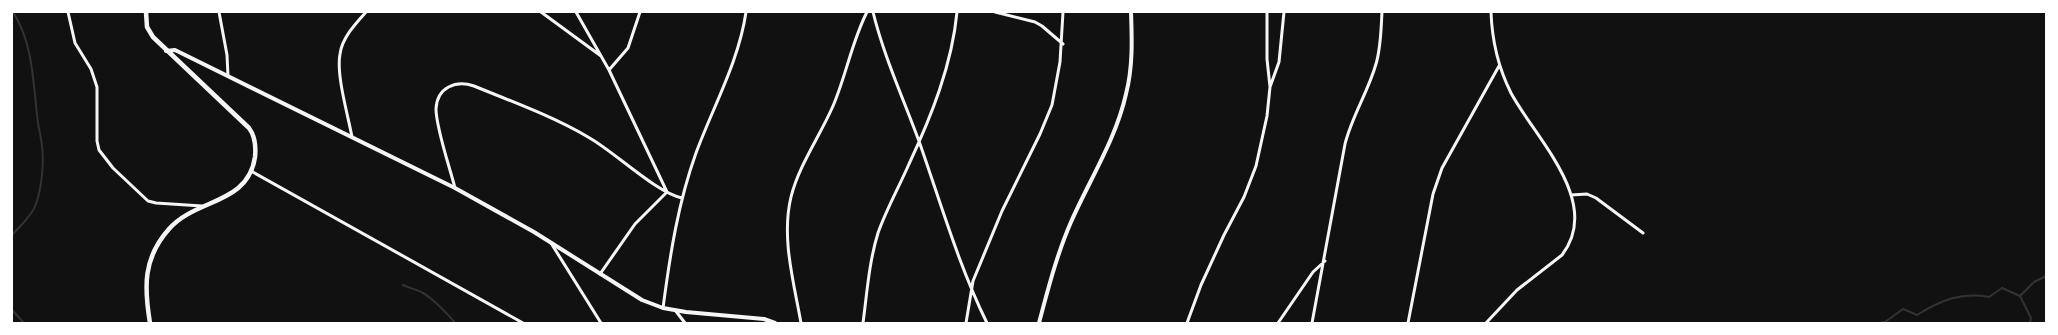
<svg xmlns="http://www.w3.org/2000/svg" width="2058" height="335" viewBox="0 0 2058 335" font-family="Roboto,sans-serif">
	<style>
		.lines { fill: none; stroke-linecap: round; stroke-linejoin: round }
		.stream { stroke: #333; stroke-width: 2 }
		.minor { stroke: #f5f5f5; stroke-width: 3 }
		.tertiary { stroke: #f5f5f5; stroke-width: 4 }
		.secondary { stroke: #f5f5f5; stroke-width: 4.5 }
	</style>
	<rect width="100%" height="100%" fill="#111"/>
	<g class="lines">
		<path class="stream" d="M 12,235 C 20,226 32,216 36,204 C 42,187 44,163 42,146 C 41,136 38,126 37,115 C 33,81 33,43 13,12
			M 403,285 C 410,288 417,290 423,293 C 431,297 450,316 455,323
			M 2020,296 L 2034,282 L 2046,276
			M 12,310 L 24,323
			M 1879,323 L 1885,322 L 1903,309 L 1917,315 C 1941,300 1961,292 1989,297 L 2002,288 L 2020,296 L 2031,318 L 2030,323"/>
		<path class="minor" d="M 68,12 L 75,43 L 91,69 L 97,87 L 97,141 L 99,150 L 113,168 L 148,201 L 156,203 L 202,206
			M 219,12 L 227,55 L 228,76
			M 541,12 L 601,56
			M 576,12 L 609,70 L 667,192 L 635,224 L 600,274
			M 873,12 C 884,57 904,100 920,144 C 941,204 959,266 987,323
			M 995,12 L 1035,22 L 1042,26 L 1063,44
			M 609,70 L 628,48 L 640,12
			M 1270,87 L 1279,62 L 1284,12
			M 352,137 C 348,115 336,75 340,54 C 342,38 356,23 366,12
			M 251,171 L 523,323
			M 455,188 C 450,168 436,128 436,109 C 437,87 456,80 474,86 C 513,102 552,116 588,137 C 615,152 655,192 682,198
			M 1571,195 L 1587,194 L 1596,198 L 1643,233
			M 551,243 L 601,323
			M 663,308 C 670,255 678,203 696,153 C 713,107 739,61 746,12
			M 675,310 L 685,323
			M 801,323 C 794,283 781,238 791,197 C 799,165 820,136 833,106 C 846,76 852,41 867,12
			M 863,323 C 867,293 869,262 878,233 C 886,210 899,187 909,164 C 931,117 952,65 957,12
			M 966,323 L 973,281 L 1002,211 L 1040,134 L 1052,105 L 1060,62 L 1063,12
			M 1187,323 L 1201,285 L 1224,235 L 1244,197 L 1256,166 L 1267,116 L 1270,87 L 1267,59 L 1267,12
			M 1278,323 L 1313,272 L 1325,261
			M 1312,323 L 1345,144 C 1352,116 1368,92 1376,64 C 1381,47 1381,29 1382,12
			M 1408,323 L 1433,194 L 1442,168 L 1499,66
			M 1486,323 L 1517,290 L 1562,255 C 1603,202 1535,138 1511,93 C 1498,67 1492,41 1491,12"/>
		<path class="tertiary" d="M 166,51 L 175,50 L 455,188 L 534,232 L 642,300 L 663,308 L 686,312 L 764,319 L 775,323
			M 1039,323 C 1048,289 1057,254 1071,222 C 1090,179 1116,139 1126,94 C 1133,67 1132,39 1131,12"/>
		<path class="secondary" d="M 146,12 L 147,27 L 153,37 L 249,128 C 255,136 256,147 255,157 C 248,205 196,198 169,229 C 143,258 144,287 150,323"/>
	</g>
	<rect width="2058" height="335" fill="none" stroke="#ffffff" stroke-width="26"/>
</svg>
